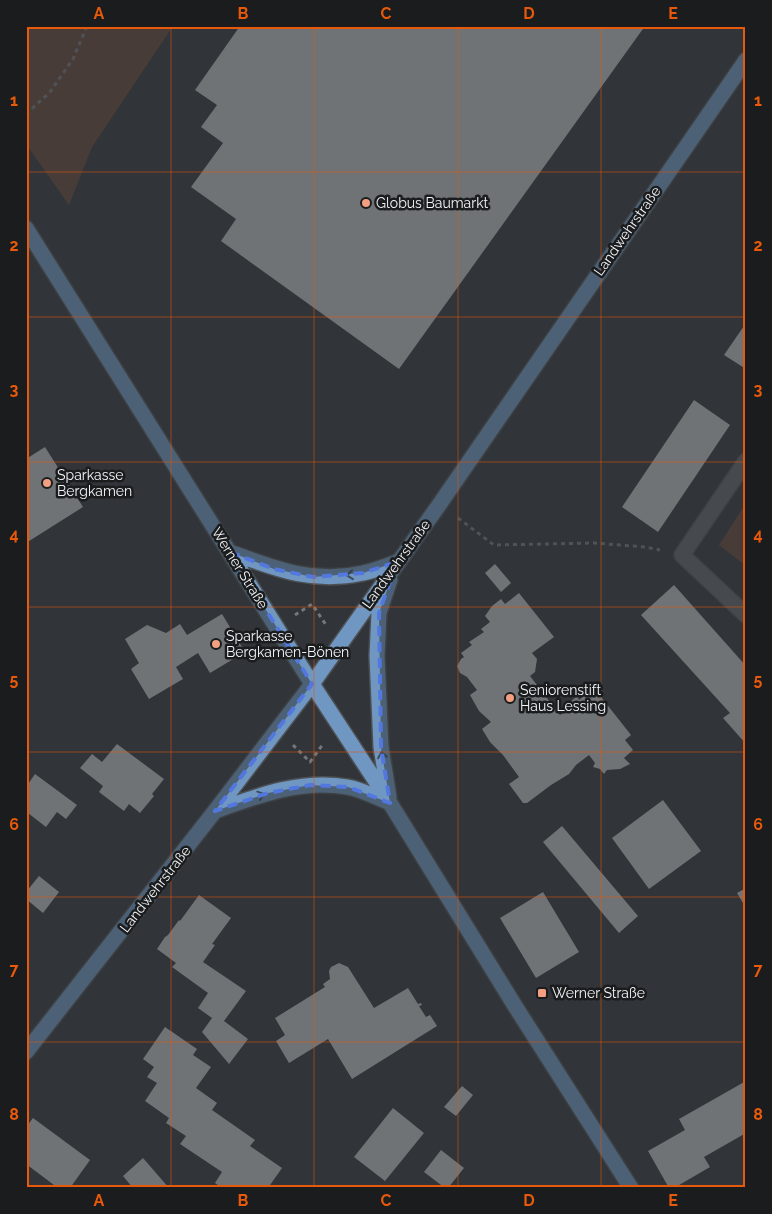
<svg xmlns="http://www.w3.org/2000/svg" width="772" height="1214" viewBox="0 0 772 1214" font-family="Raleway,sans-serif">
	<style>
		.green { fill: #64463b }
		.building { fill: #babec2 }
		.lines { fill: none; stroke-linecap: round; stroke-linejoin: round }
		.minor-casing { stroke: #4d5053; stroke-width: 18 }
		.major-casing { stroke: #4d5053; stroke-width: 18 }
		.path { stroke: #73767a; stroke-width: 3; stroke-dasharray: 4 4; stroke-linecap: butt }
		.minor { stroke: #606367; stroke-width: 15 }
		.major { stroke: #7097c2; stroke-width: 15 }
		.oneway { stroke: #3c4d5f }
		.marked { fill: none; stroke: #5278e0; stroke-width: 4; stroke-dasharray: 10 6; stroke-linejoin: round }
		.grid { fill: none; stroke: #e8590c; stroke-width: 1; stroke-opacity: 0.55 }
		.poi-dot { fill: #f2a081; stroke: #1a1c1d; stroke-width: 2 }
		.labels { text-anchor: middle; stroke-width: 5; stroke-linejoin: round; paint-order: stroke }
		.poi-label { font-size: 14px; fill: #f2f4f7; stroke: #1a1c1d; text-anchor: start }
		.street-label { font-size: 14px; fill: #f2f4f7; stroke: #1a1c1d }
		.neatline { fill: none; stroke: #e8590c; stroke-width: 2 }
		.grid-label { font-size: 16px; text-anchor: middle; font-weight: bold; fill: #e8590c }
	</style>
	<rect width="100%" height="100%" fill="#313438"/>
	<path class="green" d="M 26,26 L 173,26 L 92,147 L 69,205 L 26,144 Z
		M 746,503 L 746,566 L 719,545 Z"/>
	<path class="building" d="M 240,26 L 645,26 L 399,369 L 221,241 L 236,219 L 191,187 L 223,143 L 201,127 L 217,105 L 195,90 Z
		M 746,323 L 746,369 L 724,355 Z
		M 694,400 L 730,425 L 658,532 L 622,507 Z
		M 45,447 L 83,507 L 26,543 L 26,459 Z
		M 495,564 L 511,583 L 501,592 L 485,573 Z
		M 674,585 L 746,666 L 746,744 L 723,718 L 730,713 L 641,615 Z
		M 519,593 L 554,637 L 532,653 L 537,659 L 535,672 L 530,676 L 560,715 L 570,708 L 567,705 L 577,696 L 579,700 L 594,688 L 631,735 L 625,740 L 633,750 L 624,758 L 630,764 L 620,769 L 607,770 L 604,774 L 600,769 L 593,767 L 595,763 L 589,755 L 576,765 L 569,774 L 551,785 L 527,803 L 523,803 L 509,784 L 519,777 L 503,755 L 490,742 L 482,729 L 491,722 L 479,711 L 470,695 L 477,690 L 467,677 L 460,673 L 457,666 L 461,659 L 464,657 L 461,653 L 472,645 L 469,642 L 484,632 L 481,629 L 490,622 L 485,616 L 492,606 L 501,599 L 505,604 Z
		M 222,614 L 245,652 L 210,673 L 198,653 L 176,667 L 183,679 L 149,699 L 131,669 L 139,663 L 125,639 L 147,625 L 166,633 L 180,624 L 187,635 Z
		M 117,744 L 164,779 L 152,794 L 154,796 L 140,813 L 129,804 L 124,811 L 99,792 L 103,786 L 80,768 L 92,754 L 102,762 Z
		M 35,774 L 77,805 L 66,819 L 57,812 L 46,827 L 28,813 L 26,815 L 26,787 Z
		M 663,800 L 701,851 L 649,889 L 612,838 Z
		M 562,826 L 638,916 L 619,933 L 543,842 Z
		M 39,876 L 59,892 L 43,913 L 26,899 L 26,892 Z
		M 746,888 L 746,908 L 737,893 Z
		M 543,892 L 579,952 L 536,978 L 500,918 Z
		M 199,895 L 231,918 L 212,944 L 215,945 L 203,962 L 246,991 L 224,1021 L 248,1039 L 229,1064 L 202,1032 L 212,1018 L 198,1008 L 208,993 L 172,967 L 176,963 L 157,949 L 165,937 L 168,935 L 179,920 L 180,921 Z
		M 339,963 L 348,967 L 374,1008 L 408,988 L 418,1004 L 421,1003 L 422,1005 L 419,1006 L 426,1017 L 430,1015 L 437,1026 L 352,1079 L 328,1039 L 289,1063 L 276,1041 L 285,1035 L 275,1018 L 325,987 L 323,984 L 330,979 L 329,971 L 331,967 Z
		M 165,1027 L 197,1049 L 193,1055 L 211,1067 L 196,1088 L 217,1103 L 212,1110 L 255,1140 L 250,1146 L 282,1168 L 268,1188 L 222,1188 L 215,1183 L 222,1172 L 180,1144 L 186,1136 L 166,1123 L 169,1118 L 145,1101 L 157,1083 L 147,1077 L 154,1067 L 143,1059 Z
		M 746,1081 L 746,1133 L 704,1157 L 710,1167 L 674,1188 L 669,1188 L 648,1151 L 685,1130 L 679,1119 Z
		M 462,1086 L 473,1095 L 456,1116 L 444,1107 Z
		M 393,1108 L 424,1133 L 385,1181 L 354,1157 Z
		M 33,1118 L 90,1160 L 70,1188 L 58,1188 L 26,1164 L 26,1127 Z
		M 441,1150 L 464,1168 L 448,1188 L 445,1188 L 424,1172 Z
		M 143,1158 L 169,1188 L 133,1188 L 123,1176 Z"/>
	<g class="lines">
		<g class="minor-casing">
			<path id="minor" d="M 746,461 L 682,555 L 746,615"/>
		</g>
		<g class="major-casing">
			<path id="major" d="M 26,228 L 312,684 L 390,803 L 515,1006 L 631,1188
				M 230,552 C 276,569 313,584 363,573 C 374,571 386,566 397,562
				M 389,797 L 381,747 L 377,656 L 379,613 L 390,580
				M 215,811 C 257,796 301,779 347,787 C 361,789 377,798 390,803
				M 26,1052 L 215,811 L 312,684 L 439,505 L 746,60"/>
		</g>
		<path class="path" d="M 26,114 L 50,92 L 73,59 L 87,26
			M 458,518 L 494,545 L 594,543 L 645,547 L 660,550
			M 295,615 L 312,604 L 326,625
			M 293,745 L 310,762 L 323,744"/>
		<use href="#minor" class="minor"/>
		<use href="#major" class="major"/>
	</g>
	<defs><path id="oneway-chevron" d="M-2-3.5L2.5 0L-2 3.5" fill="none" stroke-width="1.6" stroke-linecap="round" stroke-linejoin="round" transform="scale(1.25)"/></defs>
	<g class="oneway">
		<use href="#oneway-chevron" transform="translate(350 575) rotate(174)"/>
		<use href="#oneway-chevron" transform="translate(382 755) rotate(-99)"/>
		<use href="#oneway-chevron" transform="translate(261 795) rotate(-18)"/>
	</g>
	<path d="M0 0H772V1214H0ZM 230,552 L 274,569 L 313,577 L 363,573 L 397,562 L 379,613 L 381,747 L 390,803 L 348,787 L 310,785 L 268,793 L 215,811 L 312,684 Z" fill="#313438" fill-opacity=".55" fill-rule="evenodd"/>
	<path class="marked" d="M 230,552 L 274,569 L 313,577 L 363,573 L 397,562 L 379,613 L 381,747 L 390,803 L 348,787 L 310,785 L 268,793 L 215,811 L 312,684 Z"/>
	<path class="grid" d="M 171,26 L 171,1188M 314,26 L 314,1188M 458,26 L 458,1188M 601,26 L 601,1188M 26,172 L 746,172M 26,317 L 746,317M 26,462 L 746,462M 26,607 L 746,607M 26,752 L 746,752M 26,897 L 746,897M 26,1042 L 746,1042"/>
	<g class="poi-dot">
		<circle cx="366" cy="203" r="5"/>
		<circle cx="47" cy="483" r="5"/>
		<circle cx="216" cy="644" r="5"/>
		<circle cx="510" cy="698" r="5"/>
		<rect x="537" y="988" width="10" height="10" rx="2.5"/>
	</g>
	<g class="labels">
		<g class="poi-label">
			<text x="376" y="208">Globus Baumarkt</text>
			<text x="57" y="480">Sparkasse<tspan x="57" dy="16">Bergkamen</tspan></text>
			<text x="226" y="641">Sparkasse<tspan x="226" dy="16">Bergkamen-Bönen</tspan></text>
			<text x="520" y="695">Seniorenstift<tspan x="520" dy="16">Haus Lessing</tspan></text>
			<text x="552" y="998">Werner Straße</text>
		</g>
		<g class="street-label">
			<text transform="translate(627 231) rotate(-55)" y="5">Landwehrstraße</text>
			<text transform="translate(396 564) rotate(-54)" y="5">Landwehrstraße</text>
			<text transform="translate(240 568) rotate(58)" y="5">Werner Straße</text>
			<text transform="translate(155 889) rotate(-52)" y="5">Landwehrstraße</text>
		</g>
	</g>
	<rect width="772" height="1214" fill="none" stroke="#1a1c1d" stroke-width="55"/>
	<rect x="28" y="28" width="716" height="1158" class="neatline"/>
	<g class="grid-label">
		<text x="99" y="19">A</text>
		<text x="243" y="19">B</text>
		<text x="386" y="19">C</text>
		<text x="529" y="19">D</text>
		<text x="673" y="19">E</text>
		<text x="14" y="106">1</text>
		<text x="758" y="106">1</text>
		<text x="14" y="251">2</text>
		<text x="758" y="251">2</text>
		<text x="14" y="395">3</text>
		<text x="758" y="395">3</text>
		<text x="14" y="540">4</text>
		<text x="758" y="540">4</text>
		<text x="14" y="685">5</text>
		<text x="758" y="685">5</text>
		<text x="14" y="830">6</text>
		<text x="758" y="830">6</text>
		<text x="14" y="975">7</text>
		<text x="758" y="975">7</text>
		<text x="14" y="1120">8</text>
		<text x="758" y="1120">8</text>
		<text x="99" y="1206">A</text>
		<text x="243" y="1206">B</text>
		<text x="386" y="1206">C</text>
		<text x="529" y="1206">D</text>
		<text x="673" y="1206">E</text>
	</g>
</svg>
